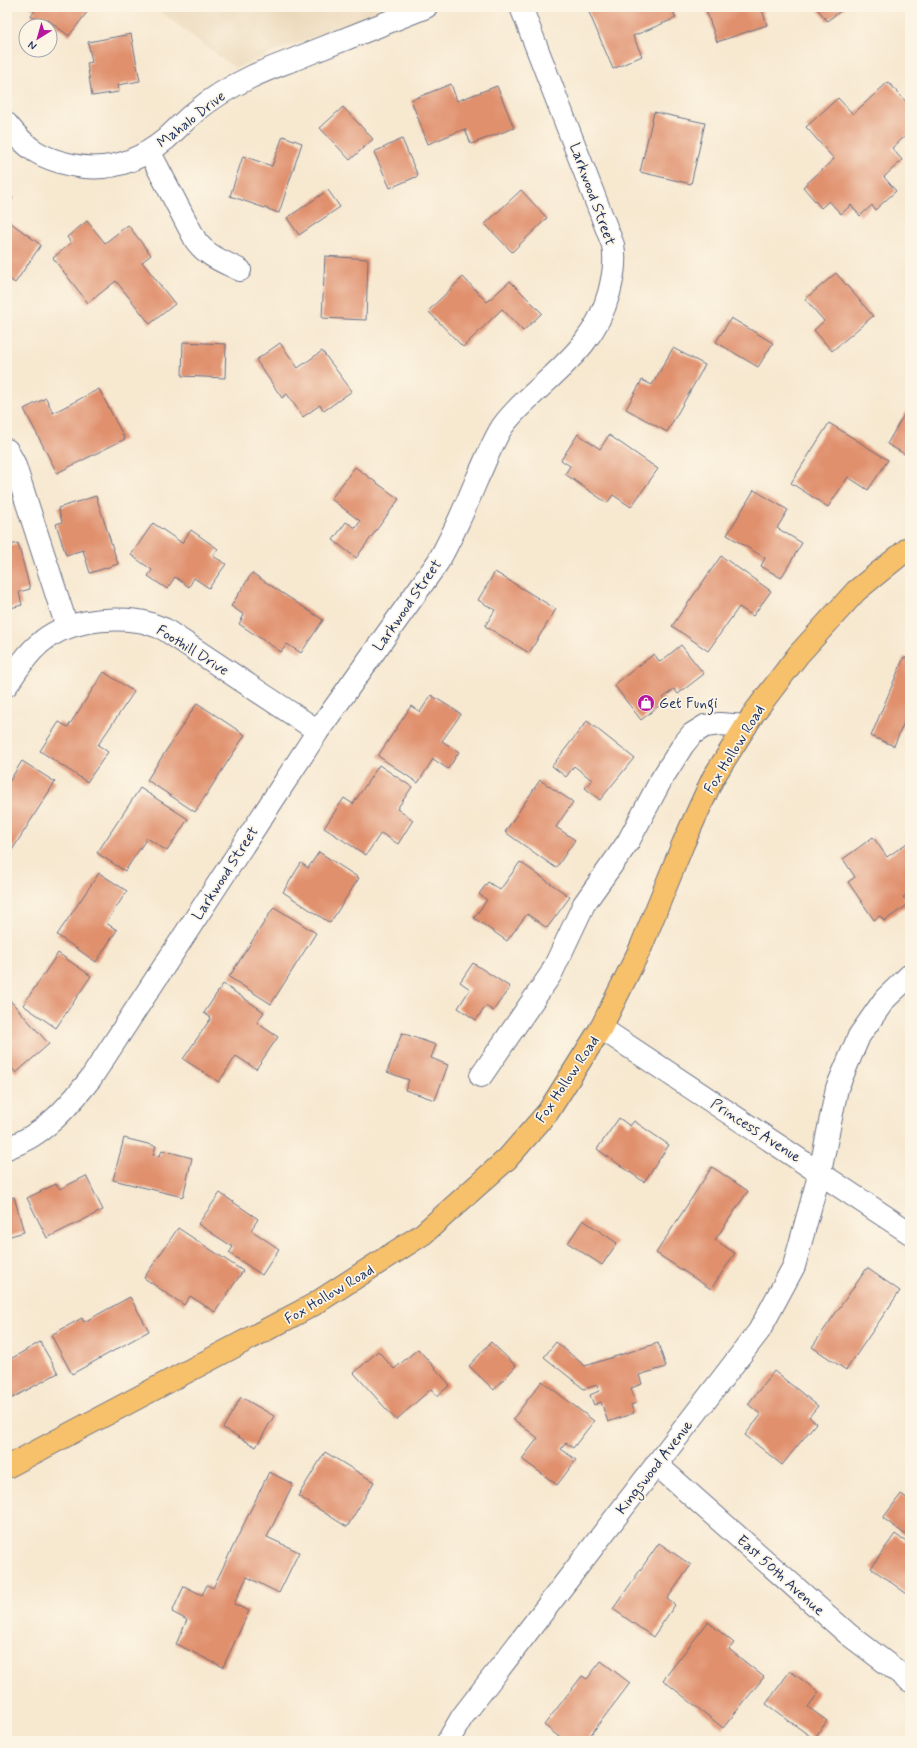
<svg xmlns="http://www.w3.org/2000/svg" width="917" height="1748" viewBox="0 0 917 1748" font-family="Mynerve,sans-serif">
	<style>
		.built { fill: #ebd8ba }
		.building { fill: #e0906d }
		.lines { fill: none; stroke-linecap: round; stroke-linejoin: round }
		.minor-casing { stroke: #687086; stroke-width: 24 }
		.major-casing { stroke: #687086; stroke-width: 24 }
		.minor { stroke: #fff; stroke-width: 22 }
		.major { stroke: #f7c06b; stroke-width: 22 }
		.labels { text-anchor: middle; stroke-width: 3.5; stroke-linejoin: round; paint-order: stroke }
		.street-label { font-size: 15px; fill: #1b2f5e; stroke: #fcf5e5 }
		.poi-label { font-size: 15px; fill: #1b2f5e; stroke: #fcf5e5; text-anchor: start }
	</style>
	<rect width="100%" height="100%" fill="#fcf5e5"/>
	<filter id="ink" filterUnits="userSpaceOnUse"><feTurbulence type="fractalNoise" baseFrequency=".025" numOctaves="2"/><feDisplacementMap in="SourceGraphic" scale="8" xChannelSelector="R" yChannelSelector="G"/><feConvolveMatrix kernelMatrix="1 2 1 2 8 2 1 2 1" color-interpolation-filters="sRGB"/></filter>
	<filter id="wash" filterUnits="userSpaceOnUse"><feTurbulence type="fractalNoise" baseFrequency=".012" numOctaves="4" result="noise"/><feDisplacementMap in="SourceGraphic" scale="16" xChannelSelector="R" yChannelSelector="G"/><feGaussianBlur stdDeviation="0.9" result="paint"/><feColorMatrix in="noise" values="0 0 0 0 0 0 0 0 0 0 0 0 0 0 0 0 0 1.4 0 .05"/><feComposite in="paint" operator="in"/></filter>
	<g filter="url(#wash)">
		<rect width="100%" height="100%" fill="#f7e8d0"/>
		<path class="built" d="M 154,7 L 389,7 L 235,68 Z"/>
		<g id="blocks">
			<path class="building" d="M 30,7 L 91,7 L 69,36 L 48,20 L 44,25 L 31,16 L 35,11 Z
				M 594,7 L 671,7 L 676,18 L 633,36 L 642,56 L 613,69 L 588,10 Z
				M 705,7 L 761,7 L 767,25 L 717,42 Z
				M 816,7 L 846,7 L 827,21 Z
				M 131,34 L 140,81 L 118,85 L 119,92 L 92,96 L 87,63 L 92,62 L 88,42 Z
				M 888,82 L 910,106 L 910,132 L 892,148 L 902,160 L 884,177 L 896,191 L 875,210 L 872,205 L 860,216 L 851,205 L 841,214 L 829,201 L 821,208 L 803,187 L 834,159 L 806,127 L 838,98 L 853,114 Z
				M 451,84 L 457,101 L 497,86 L 514,128 L 471,144 L 465,129 L 428,144 L 411,100 Z
				M 343,107 L 373,139 L 350,160 L 320,128 Z
				M 654,112 L 705,123 L 691,184 L 640,172 Z
				M 283,136 L 302,143 L 279,213 L 230,196 L 243,156 L 272,166 Z
				M 402,139 L 418,176 L 390,188 L 374,152 Z
				M 328,190 L 340,207 L 299,235 L 287,218 Z
				M 521,190 L 547,218 L 512,252 L 485,224 Z
				M 7,193 L 13,198 L 7,207 Z
				M 87,221 L 105,243 L 128,225 L 151,255 L 142,262 L 175,304 L 150,324 L 116,281 L 88,303 L 53,258 L 71,243 L 67,237 Z
				M 11,223 L 41,245 L 15,283 L 7,277 L 7,228 Z
				M 325,256 L 368,259 L 366,320 L 322,318 Z
				M 836,273 L 873,316 L 832,351 L 814,330 L 824,321 L 805,299 Z
				M 463,277 L 487,302 L 510,281 L 542,313 L 523,331 L 502,309 L 463,347 L 428,311 Z
				M 731,318 L 773,343 L 758,367 L 716,342 Z
				M 183,342 L 226,344 L 225,378 L 182,376 Z
				M 280,343 L 298,368 L 322,351 L 352,391 L 324,411 L 320,405 L 303,417 L 287,394 L 282,398 L 256,360 Z
				M 673,348 L 705,365 L 667,432 L 626,409 L 642,380 L 652,385 Z
				M 99,389 L 125,439 L 57,473 L 24,409 L 46,398 L 53,413 Z
				M 910,404 L 910,457 L 887,444 Z
				M 829,423 L 888,460 L 868,490 L 848,477 L 828,507 L 791,483 Z
				M 578,434 L 600,449 L 609,435 L 658,469 L 631,507 L 613,495 L 607,503 L 565,474 L 570,466 L 561,460 Z
				M 355,467 L 399,499 L 356,558 L 333,540 L 346,522 L 356,528 L 360,521 L 331,499 Z
				M 754,490 L 788,510 L 777,528 L 802,543 L 781,578 L 761,566 L 765,558 L 727,535 Z
				M 96,496 L 118,564 L 90,573 L 83,550 L 66,555 L 56,524 L 62,522 L 58,508 Z
				M 153,523 L 182,543 L 191,530 L 218,549 L 213,556 L 226,564 L 209,588 L 194,578 L 189,587 L 175,577 L 167,589 L 148,576 L 152,570 L 131,555 Z
				M 18,543 L 30,589 L 19,592 L 22,605 L 7,609 L 7,546 Z
				M 721,556 L 771,591 L 753,616 L 739,607 L 708,651 L 672,626 Z
				M 495,572 L 556,609 L 529,653 L 485,626 L 495,610 L 478,600 Z
				M 252,573 L 323,620 L 301,653 L 287,644 L 281,652 L 239,624 L 244,615 L 231,606 Z
				M 681,645 L 704,674 L 678,694 L 674,689 L 663,698 L 665,701 L 641,720 L 614,685 L 654,654 L 660,662 Z
				M 904,657 L 910,660 L 910,708 L 894,746 L 871,736 Z
				M 104,672 L 134,692 L 98,745 L 108,752 L 87,782 L 40,751 L 59,722 L 68,727 Z
				M 431,695 L 461,714 L 442,741 L 459,752 L 448,769 L 433,759 L 418,783 L 378,756 L 411,706 L 420,712 Z
				M 197,703 L 245,735 L 195,812 L 147,780 Z
				M 587,721 L 634,758 L 600,800 L 585,788 L 592,780 L 574,766 L 566,777 L 552,766 Z
				M 22,761 L 55,782 L 9,855 L 7,854 L 7,785 Z
				M 379,765 L 412,787 L 397,809 L 413,820 L 398,844 L 381,833 L 366,855 L 324,828 L 344,798 L 353,804 Z
				M 540,780 L 573,802 L 556,827 L 575,840 L 556,868 L 505,832 Z
				M 140,788 L 188,819 L 167,851 L 147,838 L 125,871 L 97,853 Z
				M 873,837 L 887,857 L 910,841 L 910,892 L 903,897 L 909,904 L 884,921 L 880,916 L 874,920 L 848,882 L 855,877 L 843,859 Z
				M 319,852 L 359,878 L 330,923 L 283,892 L 301,863 L 308,868 Z
				M 520,862 L 570,897 L 547,928 L 527,914 L 507,941 L 474,918 L 487,900 L 479,894 L 488,882 L 500,890 Z
				M 99,873 L 127,891 L 106,923 L 117,930 L 96,962 L 57,935 Z
				M 274,907 L 316,933 L 271,1004 L 229,977 Z
				M 58,953 L 91,976 L 56,1028 L 23,1005 Z
				M 473,963 L 510,987 L 493,1011 L 486,1006 L 476,1020 L 458,1008 L 470,989 L 460,982 Z
				M 223,984 L 264,1012 L 257,1023 L 278,1037 L 256,1069 L 236,1056 L 219,1082 L 183,1059 L 211,1018 L 204,1013 Z
				M 7,997 L 49,1044 L 16,1073 L 7,1063 Z
				M 402,1033 L 436,1045 L 431,1058 L 448,1065 L 435,1100 L 405,1090 L 409,1080 L 387,1072 Z
				M 619,1118 L 630,1126 L 634,1121 L 669,1145 L 644,1182 L 597,1149 Z
				M 124,1138 L 156,1146 L 153,1155 L 160,1156 L 162,1150 L 192,1158 L 183,1197 L 113,1180 Z
				M 712,1167 L 748,1191 L 715,1240 L 735,1253 L 711,1289 L 656,1253 Z
				M 86,1176 L 103,1210 L 47,1238 L 27,1198 L 56,1184 L 60,1189 Z
				M 220,1193 L 258,1219 L 251,1230 L 279,1249 L 262,1275 L 229,1253 L 233,1247 L 198,1224 Z
				M 14,1197 L 24,1232 L 7,1237 L 7,1199 Z
				M 583,1220 L 617,1243 L 602,1265 L 568,1243 Z
				M 178,1228 L 243,1271 L 215,1312 L 190,1296 L 184,1305 L 144,1278 Z
				M 867,1268 L 900,1291 L 846,1370 L 812,1347 Z
				M 130,1297 L 149,1331 L 72,1374 L 51,1335 L 82,1318 L 84,1322 Z
				M 40,1342 L 58,1373 L 7,1401 L 7,1361 Z
				M 491,1342 L 516,1366 L 494,1390 L 469,1366 Z
				M 556,1342 L 585,1366 L 658,1343 L 666,1367 L 639,1375 L 642,1384 L 631,1388 L 636,1403 L 631,1405 L 634,1413 L 608,1422 L 601,1402 L 594,1405 L 590,1395 L 599,1391 L 597,1385 L 584,1389 L 544,1357 Z
				M 418,1349 L 450,1385 L 437,1396 L 431,1389 L 396,1420 L 354,1373 L 378,1351 L 394,1369 Z
				M 774,1371 L 818,1406 L 809,1417 L 816,1423 L 782,1465 L 745,1435 L 761,1415 L 748,1404 Z
				M 542,1381 L 594,1421 L 573,1448 L 566,1443 L 561,1449 L 576,1460 L 557,1485 L 522,1459 L 538,1438 L 513,1419 Z
				M 241,1397 L 274,1416 L 256,1447 L 223,1428 Z
				M 325,1452 L 374,1482 L 347,1527 L 298,1496 Z
				M 269,1472 L 293,1484 L 267,1537 L 299,1552 L 279,1593 L 247,1577 L 234,1604 L 249,1611 L 223,1667 L 176,1644 L 187,1620 L 172,1612 L 184,1586 L 202,1595 L 207,1585 L 213,1588 Z
				M 901,1494 L 910,1500 L 910,1538 L 883,1518 Z
				M 895,1534 L 910,1545 L 910,1589 L 907,1594 L 871,1568 Z
				M 659,1543 L 691,1565 L 667,1599 L 675,1605 L 653,1637 L 613,1609 Z
				M 708,1622 L 734,1643 L 729,1649 L 764,1677 L 723,1728 L 663,1680 Z
				M 601,1661 L 630,1683 L 586,1741 L 564,1741 L 544,1725 L 582,1676 L 587,1679 Z
				M 790,1671 L 819,1692 L 808,1707 L 827,1721 L 814,1739 L 766,1704 Z"/>
		</g>
	</g>
	<g filter="url(#ink)">
		<use href="#blocks" fill-opacity="0" stroke="#687086" stroke-width="1"/>
		<g class="lines">
			<g class="minor-casing">
				<path id="minor" d="M 7,124 C 27,149 40,158 72,165 C 108,173 139,161 166,139 C 176,130 185,120 195,112 C 212,98 230,87 249,78 C 267,69 286,63 305,55 C 345,39 386,23 426,7
					M 149,151 L 196,241 C 207,256 224,262 240,270
					M 7,450 L 14,463 L 67,627
					M 7,685 C 16,671 26,655 39,644 C 64,621 105,617 138,621 C 147,622 156,626 164,629 L 318,731
					M 601,1028 L 910,1233
					M 481,1076 L 551,974 L 584,904 L 628,842 L 661,780 L 683,745 L 692,734 L 705,726 L 720,724 L 746,726
					M 7,1148 C 43,1136 68,1107 91,1078 L 318,731 L 438,562 C 453,535 465,508 477,479 C 485,462 492,443 502,427 C 511,414 522,404 533,394 C 567,362 596,340 609,293 C 613,277 616,262 613,245 L 521,7
					M 656,1464 L 848,1634 L 910,1681
					M 448,1741 L 462,1717 L 759,1331 L 794,1266 L 820,1172 L 837,1088 L 859,1036 L 885,999 L 910,975"/>
			</g>
			<g class="major-casing">
				<path id="major" d="M 7,1467 L 313,1305 L 423,1234 L 507,1159 L 548,1112 L 601,1028 L 641,947 L 683,844 L 713,778 L 754,713 L 798,655 L 856,591 L 910,547"/>
			</g>
			<use href="#minor" class="minor"/>
			<use href="#major" class="major"/>
		</g>
	</g>
	<defs>
		<g id="shop-disc" transform="scale(0.9)"><circle r="9.5" fill="#b5179e" stroke="#fcf5e5"/><path d="M-5-2.5h2.3a2.7 3.5 0 0 1 5.4 0H5L5.5 6h-11ZM-1.5-2.5h3a1.5 2.3 0 0 0-3 0Z" fill="#fff"/></g>
	</defs>
	<g fill-rule="evenodd">
		<use href="#shop-disc" x="646" y="703"/>
	</g>
	<g class="labels">
		<g class="street-label">
			<text transform="translate(191 119) rotate(-38)" y="5">Mahalo Drive</text>
			<text transform="translate(593 194) rotate(70)" y="5">Larkwood Street</text>
			<text transform="translate(407 605) rotate(-55)" y="5">Larkwood Street</text>
			<text transform="translate(193 650) rotate(32)" y="5">Foothill Drive</text>
			<text transform="translate(734 749) rotate(-58)" y="5">Fox Hollow Road</text>
			<text transform="translate(225 873) rotate(-57)" y="5">Larkwood Street</text>
			<text transform="translate(567 1079) rotate(-56)" y="5">Fox Hollow Road</text>
			<text transform="translate(756 1130) rotate(33)" y="5">Princess Avenue</text>
			<text transform="translate(329 1294) rotate(-31)" y="5">Fox Hollow Road</text>
			<text transform="translate(654 1467) rotate(-52)" y="5">Kingswood Avenue</text>
			<text transform="translate(781 1575) rotate(42)" y="5">East 50th Avenue</text>
		</g>
		<g class="poi-label">
			<text x="659" y="708">Get Fungi</text>
		</g>
	</g>
	<rect width="917" height="1748" fill="none" stroke="#fcf5e5" stroke-width="24"/>
	<g transform="translate(38 38) rotate(217)"><circle r="19" fill="#fcf5e5" stroke="#a2a6af"/>
	<path d="M0-3L7 15L0 10L-7 15Z" fill="#b5179e"/>
	<text y="-6" font-size="11" font-weight="bold" text-anchor="middle" fill="#1b2f5e">N</text>
	</g>
</svg>
